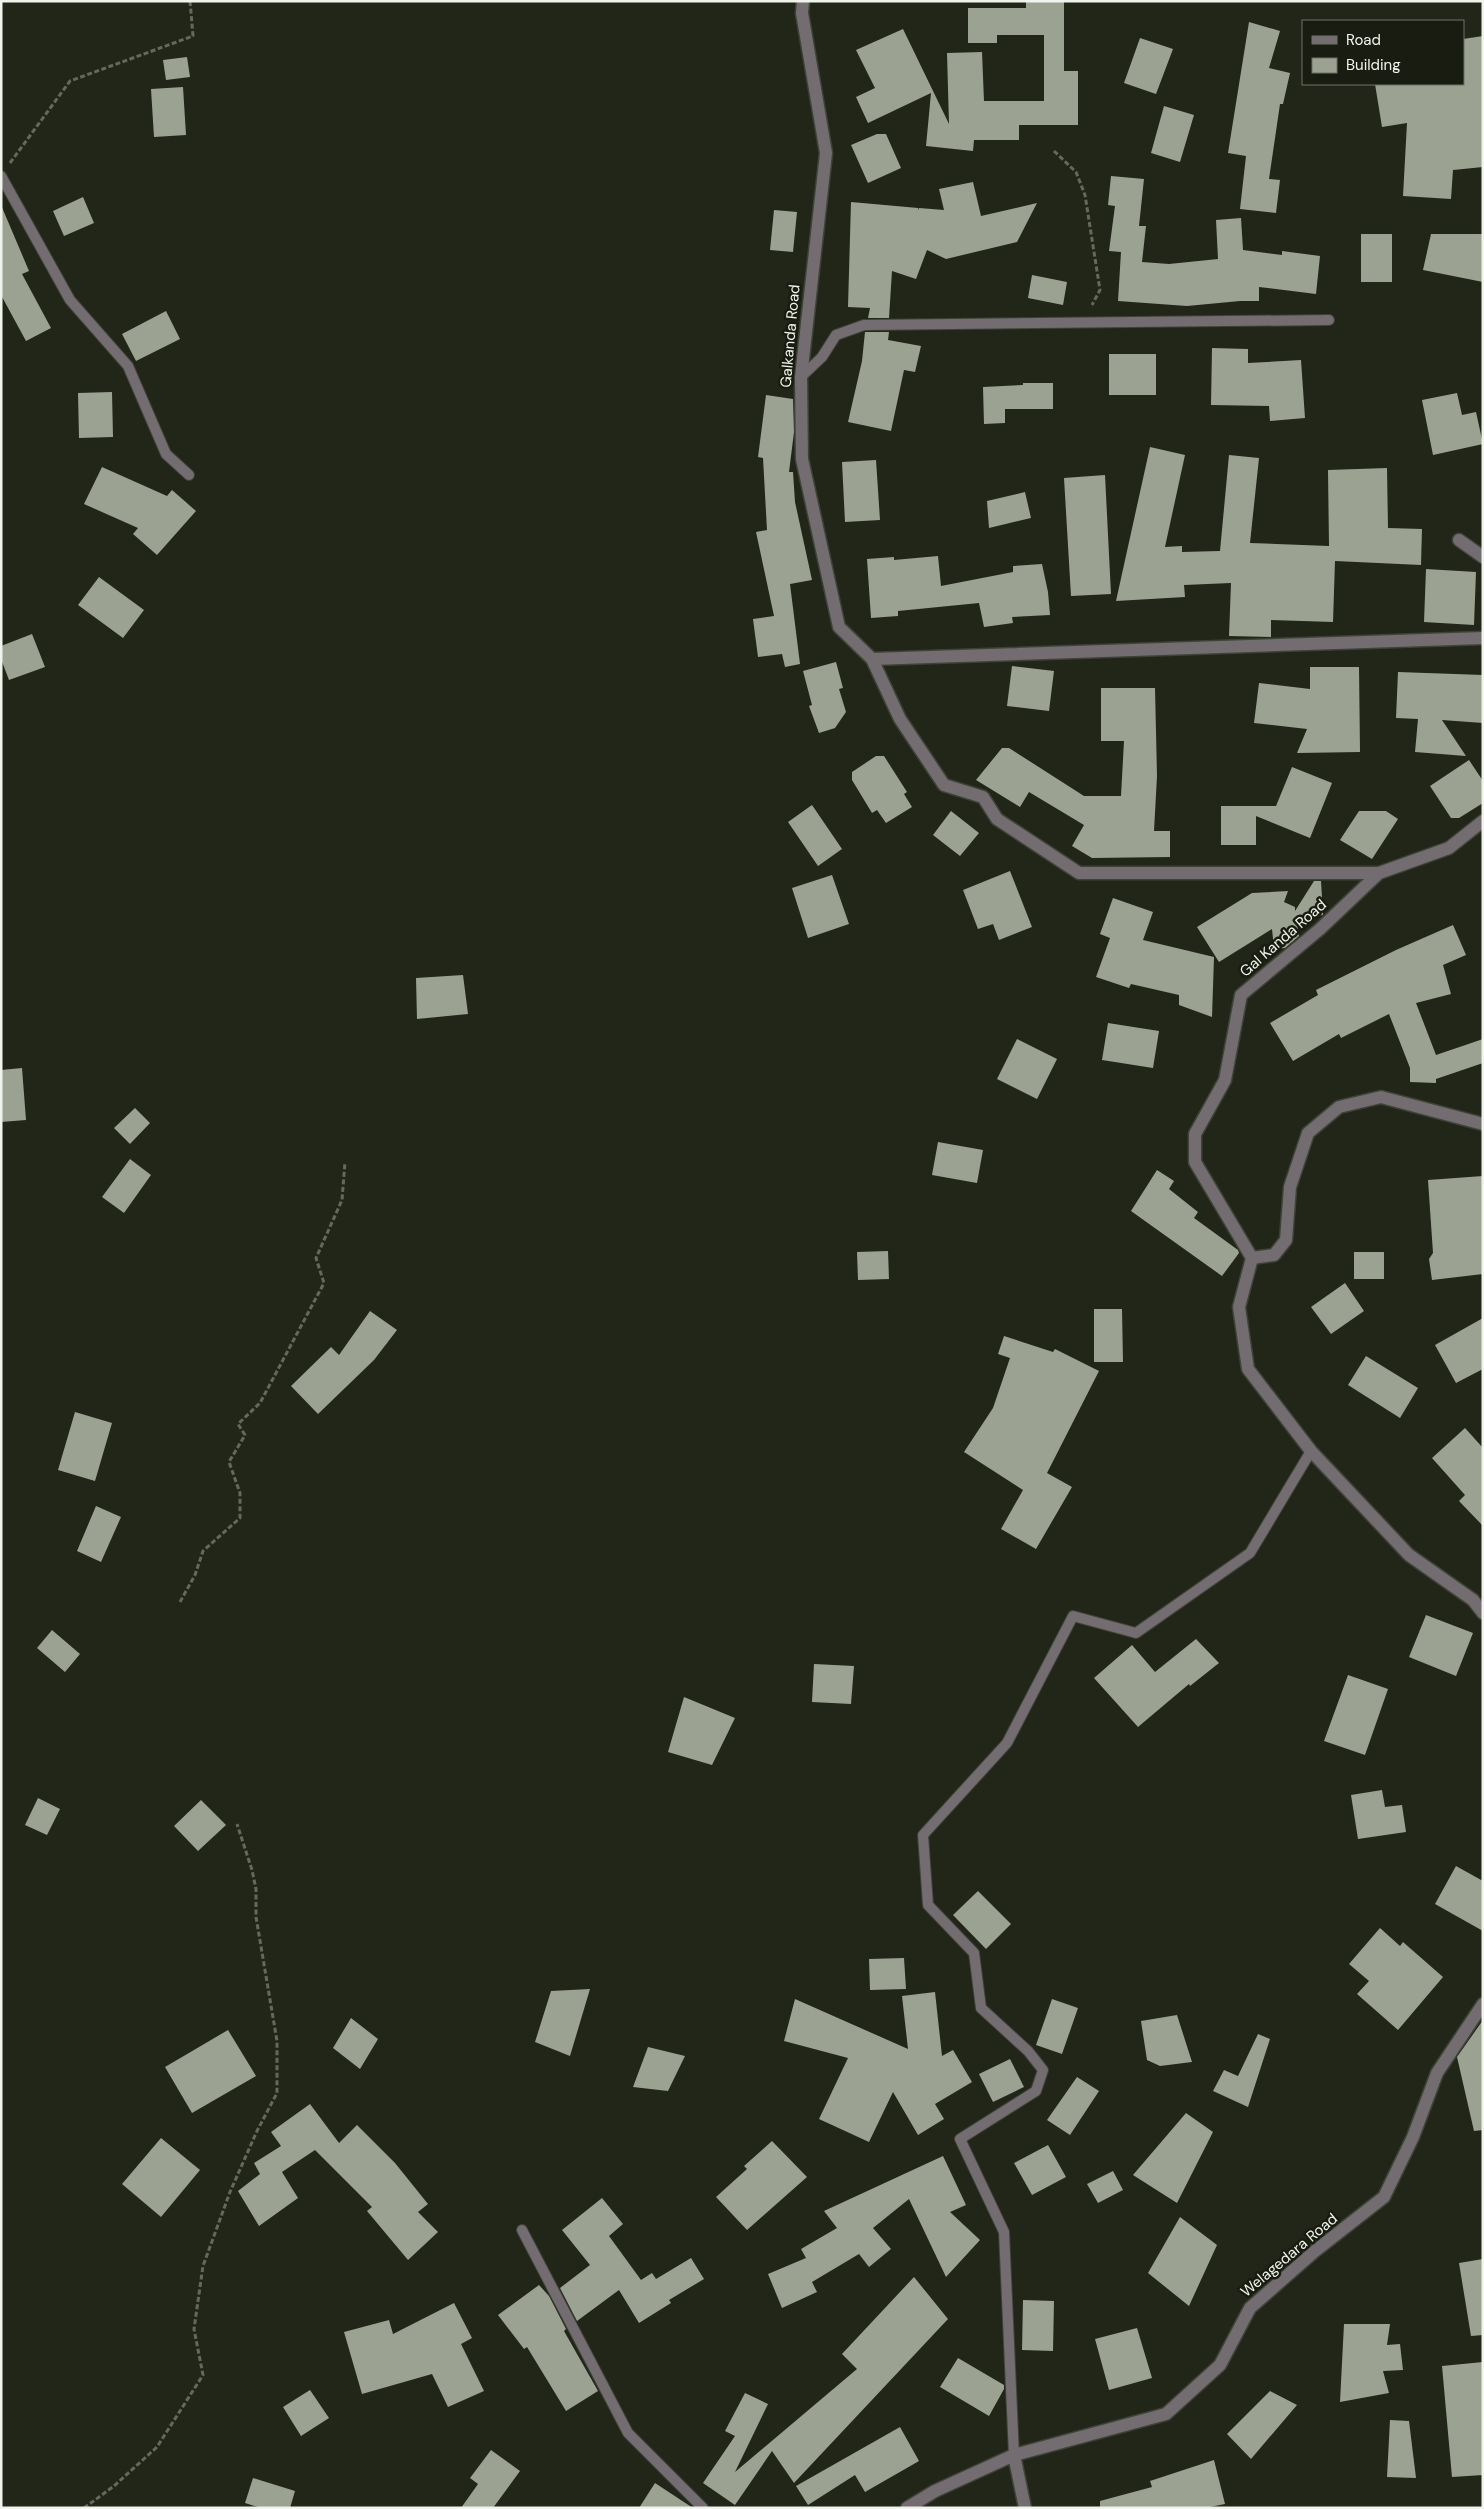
<svg xmlns="http://www.w3.org/2000/svg" width="1484" height="2509" viewBox="0 0 1484 2509" font-family="'DM Sans',sans-serif">
	<style>
		.building { fill: #9ca292 }
		.lines { fill: none; stroke-linecap: round; stroke-linejoin: round }
		.lane-casing { stroke: #3f4337; stroke-width: 12 }
		.street-casing { stroke: #3f4337; stroke-width: 15 }
		.path { stroke: #65695d; stroke-width: 3; stroke-dasharray: 5 2.5; stroke-linecap: butt }
		.lane { stroke: #736c70; stroke-width: 10 }
		.street { stroke: #736c70; stroke-width: 12 }
		.labels { text-anchor: middle; stroke-width: 5; stroke-linejoin: round; paint-order: stroke }
		.street-label { font-size: 15px; fill: #f1f4ec; stroke: #191c10 }
	</style>
	<rect width="100%" height="100%" fill="#222619"/>
	<path class="building" d="M 1026,1 L 1064,1 L 1064,71 L 1078,71 L 1078,125 L 1019,125 L 1019,140 L 974,140 L 973,151 L 926,146 L 931,93 L 868,123 L 856,97 L 875,88 L 856,50 L 903,29 L 949,124 L 947,53 L 982,52 L 984,101 L 1044,101 L 1044,35 L 997,35 L 997,43 L 968,43 L 968,8 L 1026,8 Z
		M 1249,22 L 1280,31 L 1269,68 L 1290,73 L 1283,104 L 1280,104 L 1269,179 L 1280,180 L 1276,213 L 1240,209 L 1246,156 L 1228,153 Z
		M 1483,36 L 1483,167 L 1453,170 L 1451,199 L 1403,196 L 1407,123 L 1382,127 L 1375,84 L 1463,84 L 1463,39 Z
		M 1140,38 L 1173,49 L 1156,94 L 1124,83 Z
		M 187,57 L 190,77 L 166,80 L 163,60 Z
		M 183,87 L 186,135 L 154,137 L 151,89 Z
		M 1164,106 L 1194,115 L 1180,162 L 1151,153 Z
		M 877,134 L 886,134 L 901,168 L 868,183 L 851,145 Z
		M 1111,176 L 1144,179 L 1139,226 L 1146,226 L 1142,262 L 1169,264 L 1218,259 L 1216,220 L 1241,218 L 1243,250 L 1282,255 L 1282,251 L 1320,256 L 1316,294 L 1259,287 L 1259,301 L 1240,301 L 1187,306 L 1118,301 L 1121,252 L 1109,251 L 1115,206 L 1108,205 Z
		M 973,182 L 981,216 L 1037,203 L 1017,242 L 946,259 L 927,250 L 916,279 L 892,271 L 889,318 L 868,318 L 870,308 L 848,307 L 851,202 L 918,208 L 919,210 L 919,208 L 944,210 L 939,189 Z
		M 83,197 L 94,223 L 64,236 L 53,211 Z
		M 1,205 L 29,271 L 22,274 L 51,328 L 26,341 L 1,295 Z
		M 774,210 L 797,212 L 793,252 L 770,250 Z
		M 1361,234 L 1392,234 L 1392,282 L 1361,282 Z
		M 1431,234 L 1483,234 L 1483,282 L 1423,270 Z
		M 1032,275 L 1067,282 L 1063,305 L 1028,298 Z
		M 166,311 L 180,339 L 136,361 L 122,334 Z
		M 865,332 L 889,332 L 888,340 L 921,346 L 915,372 L 904,370 L 891,431 L 848,422 L 862,361 Z
		M 1212,348 L 1248,349 L 1248,363 L 1301,360 L 1305,418 L 1270,421 L 1269,406 L 1211,405 Z
		M 1109,354 L 1156,354 L 1156,395 L 1109,395 Z
		M 1023,383 L 1053,383 L 1053,409 L 1005,409 L 1005,423 L 984,424 L 983,387 L 1023,385 Z
		M 112,392 L 113,437 L 79,438 L 78,393 Z
		M 1457,393 L 1462,415 L 1476,412 L 1483,444 L 1433,455 L 1422,400 Z
		M 766,395 L 793,399 L 794,432 L 789,472 L 793,472 L 795,502 L 812,580 L 790,584 L 800,664 L 785,667 L 782,654 L 758,657 L 753,619 L 774,616 L 756,532 L 767,530 L 763,458 L 758,457 Z
		M 1150,447 L 1185,455 L 1165,547 L 1182,546 L 1182,552 L 1220,551 L 1229,455 L 1259,458 L 1250,543 L 1329,546 L 1328,470 L 1387,468 L 1388,528 L 1422,529 L 1421,565 L 1335,561 L 1333,622 L 1271,620 L 1271,637 L 1229,636 L 1231,583 L 1184,585 L 1185,597 L 1116,601 Z
		M 876,460 L 880,520 L 845,522 L 842,462 Z
		M 102,467 L 167,496 L 172,490 L 196,511 L 157,555 L 133,534 L 138,528 L 84,504 Z
		M 1105,475 L 1111,594 L 1071,596 L 1064,478 Z
		M 1025,492 L 1031,518 L 989,528 L 987,501 Z
		M 938,556 L 941,586 L 1013,572 L 1013,566 L 1042,564 L 1048,592 L 1050,615 L 1012,617 L 1013,623 L 984,627 L 979,603 L 898,611 L 898,616 L 871,618 L 867,559 L 894,557 L 894,560 Z
		M 1426,569 L 1476,572 L 1474,625 L 1424,622 Z
		M 99,577 L 144,610 L 123,638 L 78,605 Z
		M 32,634 L 45,667 L 9,680 L 1,659 L 1,646 Z
		M 836,662 L 843,688 L 839,689 L 846,712 L 835,728 L 819,733 L 809,706 L 812,705 L 803,671 Z
		M 1012,666 L 1054,671 L 1049,711 L 1007,706 Z
		M 1310,667 L 1359,667 L 1360,752 L 1297,753 L 1307,729 L 1254,723 L 1259,683 L 1310,689 Z
		M 1398,672 L 1483,675 L 1483,723 L 1442,720 L 1466,756 L 1415,752 L 1418,719 L 1396,718 Z
		M 1101,688 L 1155,688 L 1157,776 L 1154,831 L 1170,831 L 1170,857 L 1092,858 L 1072,846 L 1084,825 L 1029,792 L 1020,807 L 976,780 L 1002,748 L 1009,748 L 1084,796 L 1121,796 L 1124,741 L 1101,741 Z
		M 876,756 L 884,756 L 907,792 L 904,794 L 912,807 L 886,823 L 877,810 L 872,813 L 852,780 L 852,772 Z
		M 1469,760 L 1483,781 L 1483,803 L 1459,818 L 1451,818 L 1430,786 Z
		M 1292,767 L 1332,783 L 1310,838 L 1256,816 L 1256,845 L 1221,845 L 1221,806 L 1276,806 Z
		M 812,805 L 842,849 L 818,866 L 788,822 Z
		M 951,811 L 979,833 L 960,856 L 933,835 Z
		M 1359,811 L 1386,811 L 1398,819 L 1372,859 L 1340,840 Z
		M 1010,871 L 1032,927 L 999,940 L 993,924 L 978,929 L 963,890 Z
		M 832,875 L 849,924 L 808,938 L 792,888 Z
		M 1314,881 L 1321,881 L 1323,915 L 1296,918 L 1299,936 L 1285,948 L 1274,949 L 1272,929 L 1219,962 L 1197,927 L 1252,893 L 1288,891 L 1284,902 L 1295,907 L 1295,911 Z
		M 1113,898 L 1153,912 L 1143,940 L 1214,957 L 1212,1017 L 1179,1005 L 1179,995 L 1131,984 L 1129,988 L 1096,977 L 1110,938 L 1100,934 Z
		M 1453,925 L 1466,955 L 1443,965 L 1451,994 L 1416,1003 L 1436,1055 L 1483,1039 L 1483,1063 L 1436,1079 L 1436,1083 L 1410,1082 L 1410,1068 L 1389,1014 L 1341,1038 L 1339,1034 L 1293,1061 L 1270,1023 L 1318,995 L 1316,990 L 1396,950 Z
		M 463,975 L 468,1014 L 417,1019 L 416,978 Z
		M 1108,1023 L 1159,1031 L 1153,1068 L 1102,1060 Z
		M 1017,1039 L 1057,1059 L 1037,1099 L 997,1079 Z
		M 22,1068 L 26,1120 L 1,1122 L 1,1070 Z
		M 135,1108 L 150,1123 L 130,1144 L 114,1128 Z
		M 938,1142 L 983,1150 L 977,1183 L 932,1175 Z
		M 130,1159 L 151,1175 L 124,1213 L 102,1197 Z
		M 1157,1170 L 1174,1181 L 1169,1189 L 1198,1212 L 1194,1218 L 1238,1250 L 1239,1253 L 1222,1276 L 1131,1211 Z
		M 1483,1176 L 1483,1274 L 1432,1280 L 1429,1259 L 1433,1253 L 1428,1180 Z
		M 888,1251 L 889,1279 L 858,1280 L 857,1252 Z
		M 1354,1252 L 1384,1252 L 1384,1279 L 1354,1279 Z
		M 1345,1283 L 1364,1311 L 1331,1334 L 1311,1307 Z
		M 1094,1309 L 1122,1309 L 1123,1362 L 1094,1362 Z
		M 370,1311 L 397,1330 L 374,1360 L 318,1414 L 291,1386 L 331,1347 L 339,1355 Z
		M 1483,1318 L 1483,1369 L 1456,1383 L 1435,1345 Z
		M 1004,1336 L 1053,1352 L 1055,1349 L 1099,1371 L 1047,1473 L 1072,1487 L 1036,1549 L 1001,1529 L 1023,1490 L 964,1452 L 993,1408 L 1010,1358 L 998,1354 Z
		M 1366,1356 L 1418,1388 L 1400,1418 L 1348,1385 Z
		M 75,1412 L 112,1423 L 95,1481 L 58,1470 Z
		M 1465,1428 L 1483,1448 L 1483,1526 L 1459,1501 L 1465,1495 L 1432,1458 Z
		M 96,1506 L 121,1517 L 101,1562 L 77,1551 Z
		M 1426,1615 L 1473,1633 L 1456,1676 L 1409,1657 Z
		M 52,1630 L 80,1654 L 65,1672 L 37,1648 Z
		M 1196,1639 L 1219,1663 L 1190,1686 L 1189,1684 L 1138,1727 L 1094,1678 L 1132,1645 L 1155,1672 Z
		M 814,1664 L 854,1666 L 851,1704 L 812,1702 Z
		M 1348,1675 L 1388,1689 L 1365,1755 L 1324,1741 Z
		M 684,1697 L 735,1718 L 712,1765 L 668,1752 Z
		M 1382,1790 L 1385,1807 L 1402,1805 L 1406,1832 L 1358,1839 L 1351,1795 Z
		M 38,1798 L 60,1809 L 47,1835 L 25,1825 Z
		M 201,1800 L 226,1825 L 198,1851 L 174,1826 Z
		M 1456,1866 L 1483,1881 L 1483,1931 L 1435,1904 Z
		M 978,1891 L 1011,1924 L 986,1949 L 953,1915 Z
		M 1380,1928 L 1400,1946 L 1403,1942 L 1443,1977 L 1398,2030 L 1357,1994 L 1369,1981 L 1349,1964 Z
		M 904,1958 L 906,1989 L 870,1990 L 869,1959 Z
		M 590,1989 L 570,2056 L 535,2042 L 551,1991 Z
		M 935,1992 L 942,2056 L 953,2050 L 972,2082 L 935,2104 L 944,2119 L 918,2135 L 893,2092 L 869,2142 L 819,2119 L 848,2058 L 784,2041 L 795,1999 L 908,2049 L 902,1996 Z
		M 1052,1999 L 1078,2008 L 1062,2054 L 1036,2045 Z
		M 1177,2015 L 1192,2062 L 1160,2066 L 1147,2060 L 1141,2021 Z
		M 351,2018 L 378,2039 L 360,2069 L 333,2048 Z
		M 1483,2020 L 1483,2130 L 1474,2131 L 1457,2057 Z
		M 228,2030 L 256,2076 L 192,2113 L 165,2067 Z
		M 1258,2034 L 1270,2039 L 1248,2107 L 1213,2091 L 1224,2070 L 1238,2076 Z
		M 648,2047 L 685,2056 L 668,2091 L 633,2087 Z
		M 1010,2059 L 1024,2087 L 993,2102 L 979,2074 Z
		M 1077,2077 L 1099,2091 L 1070,2135 L 1047,2120 Z
		M 310,2104 L 339,2143 L 357,2125 L 395,2163 L 428,2204 L 418,2212 L 438,2232 L 408,2260 L 367,2211 L 372,2207 L 315,2150 L 282,2172 L 298,2198 L 259,2226 L 238,2191 L 260,2174 L 254,2163 L 281,2146 L 271,2132 Z
		M 1186,2113 L 1213,2132 L 1177,2203 L 1133,2175 Z
		M 161,2138 L 200,2170 L 161,2217 L 122,2184 Z
		M 772,2141 L 807,2177 L 747,2230 L 716,2197 L 747,2169 L 744,2166 Z
		M 1048,2145 L 1066,2177 L 1032,2195 L 1014,2163 Z
		M 943,2156 L 966,2205 L 950,2212 L 980,2240 L 946,2277 L 909,2199 L 873,2228 L 891,2249 L 869,2267 L 859,2254 L 812,2282 L 817,2292 L 782,2308 L 768,2274 L 806,2258 L 801,2249 L 837,2228 L 824,2211 Z
		M 1113,2171 L 1123,2190 L 1098,2203 L 1087,2184 Z
		M 602,2198 L 623,2224 L 609,2236 L 641,2280 L 652,2273 L 656,2279 L 691,2258 L 704,2279 L 669,2300 L 671,2303 L 639,2323 L 619,2290 L 577,2321 L 560,2288 L 590,2265 L 562,2230 Z
		M 1180,2217 L 1217,2245 L 1189,2306 L 1148,2273 Z
		M 1483,2259 L 1483,2335 L 1471,2336 L 1459,2263 Z
		M 914,2277 L 948,2319 L 794,2483 L 772,2451 L 735,2505 L 703,2483 L 735,2436 L 725,2431 L 745,2393 L 768,2404 L 735,2472 L 857,2369 L 842,2354 Z
		M 539,2285 L 549,2296 L 566,2329 L 564,2331 L 598,2391 L 566,2411 L 527,2347 L 524,2349 L 498,2315 Z
		M 1023,2300 L 1054,2301 L 1053,2351 L 1022,2350 Z
		M 454,2303 L 472,2338 L 461,2344 L 484,2391 L 448,2407 L 432,2374 L 362,2394 L 344,2332 L 389,2320 L 393,2334 Z
		M 1344,2324 L 1390,2324 L 1387,2345 L 1400,2344 L 1403,2370 L 1383,2371 L 1389,2393 L 1340,2402 Z
		M 1137,2328 L 1152,2378 L 1109,2390 L 1095,2339 Z
		M 958,2358 L 1004,2385 L 1004,2389 L 989,2416 L 940,2387 Z
		M 1483,2362 L 1483,2475 L 1452,2477 L 1442,2366 Z
		M 310,2390 L 329,2418 L 301,2436 L 283,2407 Z
		M 1270,2391 L 1297,2405 L 1251,2459 L 1227,2434 Z
		M 1390,2420 L 1409,2421 L 1416,2478 L 1387,2477 Z
		M 900,2427 L 919,2461 L 865,2492 L 855,2475 L 808,2505 L 796,2486 Z
		M 491,2450 L 520,2471 L 493,2508 L 461,2508 L 478,2484 L 470,2478 Z
		M 1214,2460 L 1225,2504 L 1205,2508 L 1100,2508 L 1100,2501 L 1152,2487 L 1150,2481 Z
		M 253,2478 L 295,2491 L 290,2508 L 261,2508 L 245,2503 Z
		M 655,2483 L 693,2508 L 639,2508 Z"/>
	<g class="lines">
		<g class="lane-casing">
			<path id="lane" d="M 1,176 L 70,300 L 128,366 L 166,454 L 189,475
				M 801,377 L 822,357 L 836,335 L 864,325 L 1329,320
				M 522,2230 L 628,2433 L 703,2508
				M 1014,2455 L 1004,2232 L 960,2139 L 1036,2091 L 1043,2070 L 1028,2051 L 981,2008 L 974,1953 L 928,1905 L 923,1835 L 1007,1743 L 1073,1616 L 1136,1633 L 1250,1553 L 1311,1451"/>
		</g>
		<g class="street-casing">
			<path id="street" d="M 803,1 L 802,13 L 826,153 L 801,377 L 802,459 L 839,627 L 872,659 L 900,719 L 944,785 L 983,797 L 997,819 L 1079,873 L 1379,873
				M 1459,540 L 1483,557
				M 872,659 L 1483,638
				M 1483,821 L 1449,848 L 1379,873 L 1320,929 L 1241,995 L 1225,1080 L 1195,1134 L 1195,1162 L 1252,1258 L 1274,1255 L 1286,1240 L 1290,1187 L 1308,1133 L 1339,1107 L 1381,1097 L 1483,1124
				M 1252,1258 L 1239,1307 L 1248,1369 L 1311,1451 L 1409,1555 L 1473,1600 L 1483,1613
				M 1014,2455 L 1025,2508
				M 907,2508 L 935,2491 L 1014,2455 L 1166,2414 L 1220,2365 L 1250,2308 L 1315,2251 L 1384,2197 L 1413,2137 L 1437,2073 L 1483,2004"/>
		</g>
		<path class="path" d="M 1054,151 L 1076,172 L 1085,195 L 1100,290 L 1092,305
			M 10,163 L 70,81 L 193,36 L 190,1
			M 180,1602 L 195,1575 L 203,1551 L 240,1518 L 240,1493 L 229,1462 L 245,1435 L 238,1424 L 260,1403 L 324,1283 L 316,1258 L 342,1200 L 345,1162
			M 84,2508 L 114,2486 L 157,2447 L 203,2375 L 194,2329 L 203,2266 L 230,2192 L 257,2131 L 277,2093 L 277,2041 L 256,1917 L 256,1889 L 252,1870 L 237,1824"/>
		<use href="#lane" class="lane"/>
		<use href="#street" class="street"/>
	</g>
	<g class="labels">
		<g class="street-label">
			<text transform="translate(790 336) rotate(-85)" y="5">Galkanda Road</text>
			<text transform="translate(1283 938) rotate(-41)" y="5">Gal Kanda Road</text>
			<text transform="translate(1289 2255) rotate(-40)" y="5">Welagedara Road</text>
		</g>
	</g>
	<rect width="1484" height="2509" fill="none" stroke="#f1f4ec" stroke-width="5"/>
	<rect x="1302" y="20" width="162" height="65" fill="#191c10" stroke="#6f7268"/>
	<rect x="1312" y="36" width="25" height="8" fill="#736c70" stroke="#6f7268"/>
	<text x="1346" y="45" font-size="15" fill="#f1f4ec">Road</text>
	<rect x="1312" y="58" width="25" height="15" fill="#9ca292" stroke="#6f7268"/>
	<text x="1346" y="70" font-size="15" fill="#f1f4ec">Building</text>
</svg>
